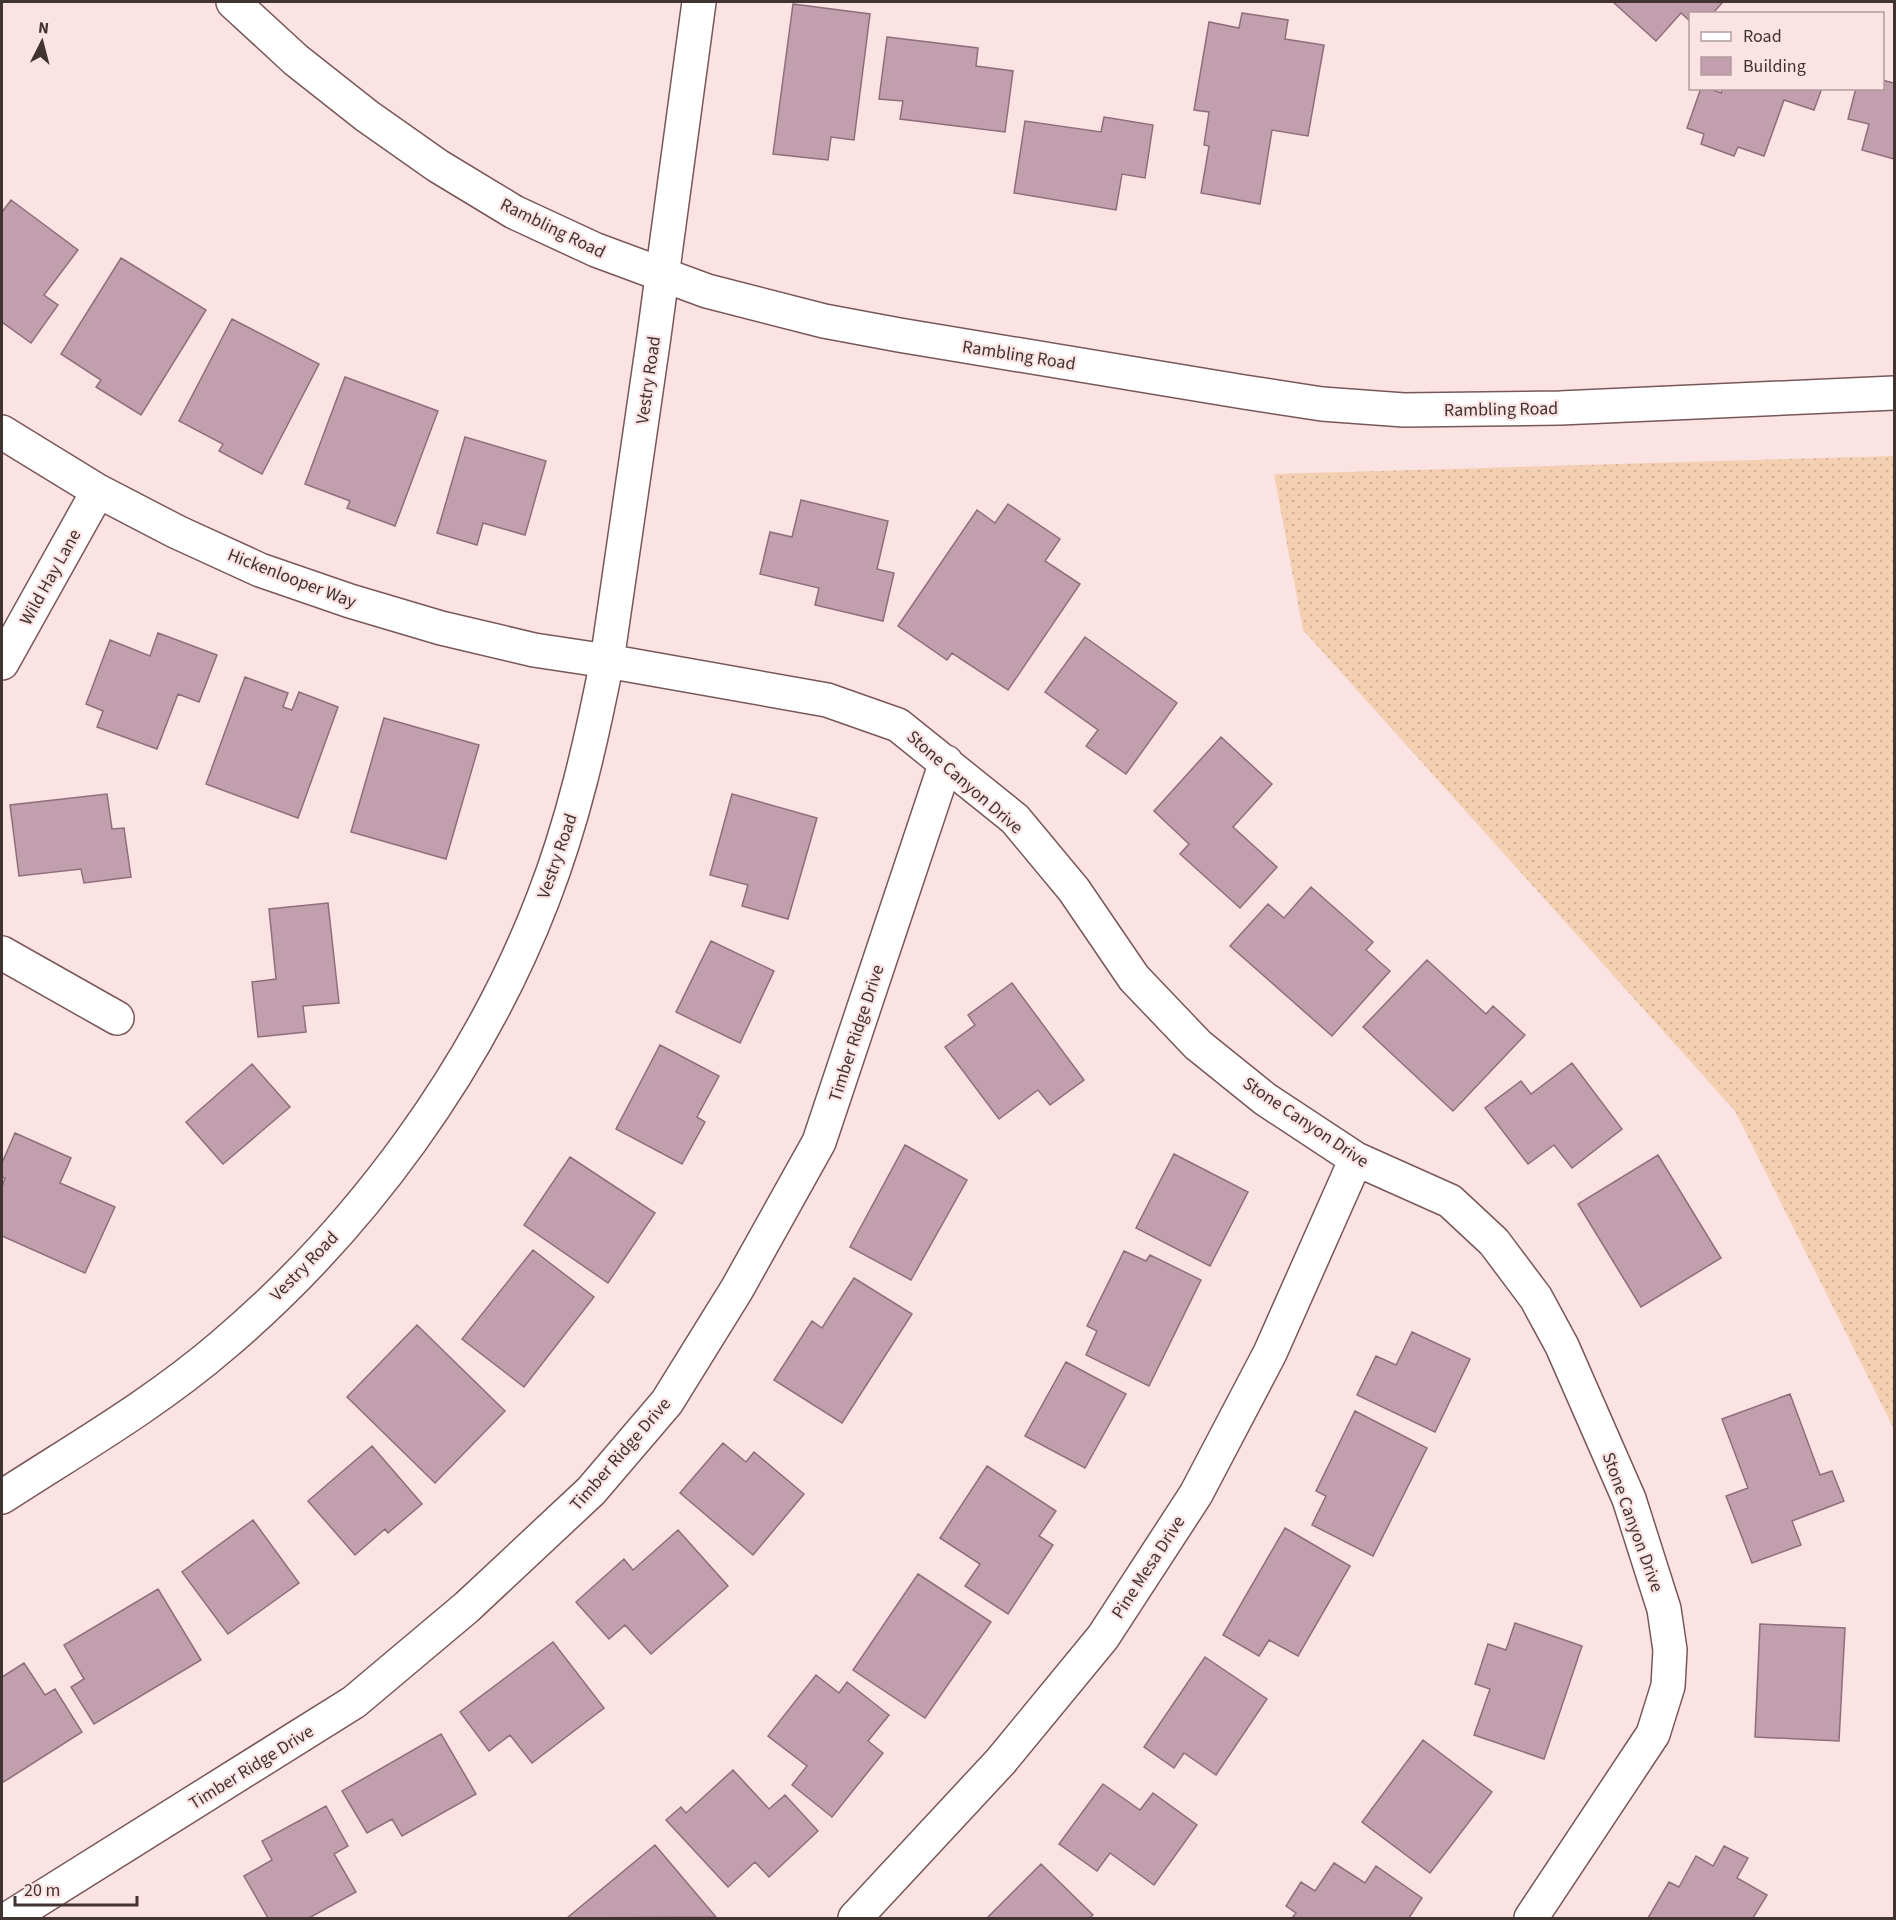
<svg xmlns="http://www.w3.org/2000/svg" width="1896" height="1920" viewBox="0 0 1896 1920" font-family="'Source Sans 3',sans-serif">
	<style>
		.grass { fill: url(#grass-dots) }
		.building { fill: #c29fad; stroke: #8f6e7b; stroke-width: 1.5 }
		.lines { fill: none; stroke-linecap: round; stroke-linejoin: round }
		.minor-casing { stroke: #795758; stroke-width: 36 }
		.tertiary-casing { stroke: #795758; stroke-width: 36 }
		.minor { stroke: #fff; stroke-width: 33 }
		.tertiary { stroke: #fff; stroke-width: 33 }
		.labels { text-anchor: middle; stroke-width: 4.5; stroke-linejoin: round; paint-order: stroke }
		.street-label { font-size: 18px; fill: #423333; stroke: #fbe2e3 }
	</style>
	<defs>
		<pattern id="grass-dots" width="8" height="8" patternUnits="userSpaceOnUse" patternTransform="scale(1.5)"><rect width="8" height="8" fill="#f4d0b2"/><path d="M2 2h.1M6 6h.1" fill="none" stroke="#d2b39a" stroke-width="1.8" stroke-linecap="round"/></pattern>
	</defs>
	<rect width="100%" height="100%" fill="#fbe2e3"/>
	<path class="grass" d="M 1894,456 L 1894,1429 L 1735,1111 L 1303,630 L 1274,474 Z"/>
	<path class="building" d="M 1613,2 L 1723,2 L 1712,14 L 1690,14 L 1690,21 L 1681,13 L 1656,41 Z
		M 793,4 L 870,14 L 854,140 L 831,137 L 828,160 L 773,154 Z
		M 1242,13 L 1288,20 L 1285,39 L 1324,45 L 1308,136 L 1272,130 L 1260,204 L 1201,193 L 1209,146 L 1204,145 L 1209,112 L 1194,110 L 1209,22 L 1239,28 Z
		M 887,37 L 978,48 L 976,66 L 1013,71 L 1005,132 L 900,119 L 903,101 L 879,99 Z
		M 1882,80 L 1894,83 L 1894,159 L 1862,150 L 1869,124 L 1848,119 L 1856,88 L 1882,88 Z
		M 1701,88 L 1708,88 L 1721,93 L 1723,88 L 1822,88 L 1814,110 L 1784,100 L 1764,156 L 1738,147 L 1734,156 L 1701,144 L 1704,134 L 1687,128 Z
		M 1104,117 L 1153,125 L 1145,178 L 1122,174 L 1116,210 L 1014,193 L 1025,121 L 1101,132 Z
		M 11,200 L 78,250 L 44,295 L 58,305 L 31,343 L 2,322 L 2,212 Z
		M 121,258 L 206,310 L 141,415 L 96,387 L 101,380 L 61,354 Z
		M 232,319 L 319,364 L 262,474 L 219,451 L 223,444 L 179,421 Z
		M 345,377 L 438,411 L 395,526 L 347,508 L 350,501 L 305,484 Z
		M 465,437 L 546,461 L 525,535 L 483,523 L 477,545 L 437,533 Z
		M 801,500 L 888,521 L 877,569 L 894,573 L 883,621 L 815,605 L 819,588 L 760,574 L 770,532 L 792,537 Z
		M 1008,504 L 1060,539 L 1045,561 L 1080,584 L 1008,690 L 952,653 L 947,660 L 898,626 L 977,510 L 995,523 Z
		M 158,633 L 217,655 L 199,702 L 178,694 L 157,749 L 97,727 L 103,711 L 86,704 L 110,640 L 150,656 Z
		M 1085,637 L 1177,703 L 1126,774 L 1086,746 L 1098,730 L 1045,692 Z
		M 245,677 L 288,693 L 283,707 L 292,710 L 299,692 L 338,707 L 298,818 L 206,784 Z
		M 384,718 L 479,745 L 446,859 L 351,832 Z
		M 1221,737 L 1272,784 L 1233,827 L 1277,867 L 1240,908 L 1180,854 L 1189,844 L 1154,811 Z
		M 107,794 L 112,829 L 124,828 L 131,877 L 84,883 L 81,869 L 19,876 L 10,805 Z
		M 732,794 L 817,818 L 788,919 L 742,906 L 748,885 L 710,875 Z
		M 1311,887 L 1373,942 L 1366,950 L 1390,971 L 1332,1036 L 1230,946 L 1268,904 L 1284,918 Z
		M 328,903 L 339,1003 L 303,1006 L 306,1032 L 258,1037 L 252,982 L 276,979 L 269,909 Z
		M 711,941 L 774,971 L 740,1043 L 676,1012 Z
		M 1427,960 L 1486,1014 L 1493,1006 L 1525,1035 L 1453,1111 L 1363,1027 Z
		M 1012,983 L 1084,1080 L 1050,1105 L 1038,1090 L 999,1119 L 945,1047 L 975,1025 L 968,1015 Z
		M 660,1045 L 719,1076 L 697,1117 L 705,1122 L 682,1164 L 616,1129 Z
		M 1572,1063 L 1622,1129 L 1572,1168 L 1554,1145 L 1528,1164 L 1485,1108 L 1521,1081 L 1531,1094 Z
		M 252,1064 L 290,1107 L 223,1164 L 186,1122 Z
		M 15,1133 L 71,1158 L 60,1183 L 115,1207 L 85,1273 L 2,1236 L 2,1187 L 5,1178 L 2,1177 L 2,1163 Z
		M 905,1145 L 967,1180 L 911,1280 L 850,1247 Z
		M 1174,1154 L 1248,1192 L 1210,1266 L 1136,1228 Z
		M 1658,1155 L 1721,1258 L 1641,1307 L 1578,1204 Z
		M 570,1157 L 655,1213 L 608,1283 L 524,1225 Z
		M 533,1250 L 594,1297 L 524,1387 L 462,1339 Z
		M 1124,1251 L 1146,1261 L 1150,1255 L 1201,1280 L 1149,1386 L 1086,1355 L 1097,1331 L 1087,1326 Z
		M 854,1278 L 912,1314 L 842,1423 L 774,1380 L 812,1321 L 822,1328 Z
		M 417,1325 L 505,1411 L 435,1483 L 347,1397 Z
		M 1412,1332 L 1470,1359 L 1435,1432 L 1357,1395 L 1376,1356 L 1396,1365 Z
		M 1066,1362 L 1126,1394 L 1085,1468 L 1025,1436 Z
		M 1790,1394 L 1820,1475 L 1832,1471 L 1844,1501 L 1792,1521 L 1801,1545 L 1752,1563 L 1726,1496 L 1748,1488 L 1722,1419 Z
		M 1355,1411 L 1427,1448 L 1373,1556 L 1312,1525 L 1326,1496 L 1316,1491 Z
		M 723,1443 L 746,1462 L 754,1452 L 804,1494 L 753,1555 L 680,1493 Z
		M 372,1446 L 422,1504 L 388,1533 L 385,1529 L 355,1555 L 308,1501 Z
		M 987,1466 L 1056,1511 L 1039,1536 L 1053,1545 L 1008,1614 L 965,1586 L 980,1564 L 940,1538 Z
		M 253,1520 L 299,1583 L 228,1634 L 182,1572 Z
		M 1285,1528 L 1350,1566 L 1298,1656 L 1269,1640 L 1259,1656 L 1223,1635 Z
		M 678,1530 L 728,1586 L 651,1654 L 625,1625 L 609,1639 L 576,1602 L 624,1559 L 633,1570 Z
		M 918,1574 L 991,1622 L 925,1718 L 853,1670 Z
		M 158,1589 L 201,1660 L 94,1724 L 71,1687 L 84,1679 L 64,1645 Z
		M 1515,1623 L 1582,1646 L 1544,1759 L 1474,1735 L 1490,1689 L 1475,1684 L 1488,1644 L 1506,1650 Z
		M 1760,1624 L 1845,1628 L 1839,1741 L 1755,1737 Z
		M 553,1642 L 604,1708 L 532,1763 L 510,1735 L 489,1751 L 460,1712 Z
		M 1205,1657 L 1267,1699 L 1216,1775 L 1184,1753 L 1174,1768 L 1144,1747 Z
		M 24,1663 L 45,1695 L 55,1689 L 82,1732 L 2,1783 L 2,1677 Z
		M 816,1675 L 839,1693 L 847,1682 L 889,1715 L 868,1741 L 883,1753 L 832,1817 L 792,1785 L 807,1766 L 768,1736 Z
		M 441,1734 L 476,1794 L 402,1836 L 392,1819 L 367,1833 L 342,1791 Z
		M 1423,1740 L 1492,1792 L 1430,1873 L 1362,1822 Z
		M 733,1770 L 769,1809 L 785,1795 L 818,1831 L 769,1877 L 755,1862 L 728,1887 L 666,1820 L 681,1807 L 686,1813 Z
		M 1103,1784 L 1140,1810 L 1153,1793 L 1197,1825 L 1154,1885 L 1110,1853 L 1097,1871 L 1059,1844 Z
		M 326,1806 L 348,1846 L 334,1854 L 356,1892 L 309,1918 L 268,1918 L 244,1876 L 272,1860 L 262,1841 Z
		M 655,1845 L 716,1917 L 567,1918 Z
		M 1724,1846 L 1748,1858 L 1737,1878 L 1767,1895 L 1753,1918 L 1648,1918 L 1669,1882 L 1679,1887 L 1696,1856 L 1713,1866 Z
		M 1334,1863 L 1365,1883 L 1376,1866 L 1422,1898 L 1409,1918 L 1292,1918 L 1296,1913 L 1286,1906 L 1301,1882 L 1315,1891 Z
		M 1041,1864 L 1093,1915 L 1089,1918 L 987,1918 Z"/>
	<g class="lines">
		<g class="minor-casing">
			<path id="minor" d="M 2,432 L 98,491 L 177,532 L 260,570 L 350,601 L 441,628 L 534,650 L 607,661 L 827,700 L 898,725 L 1015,819 L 1074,890 L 1134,978 L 1198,1045 L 1265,1099 L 1356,1159 L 1450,1201 L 1494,1242 L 1536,1298 L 1562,1346 L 1629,1499 L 1664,1609 L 1670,1650 L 1668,1686 L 1653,1734 L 1531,1918
				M 2,663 L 98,491
				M 2,953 L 117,1018
				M 2,1497 C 76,1449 156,1403 223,1345 C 361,1228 478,1068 543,899 C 573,822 591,742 607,661 L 654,336 L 699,2
				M 9,1918 L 354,1702 L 467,1607 L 591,1491 L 667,1402 L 737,1289 L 819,1142 L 946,762
				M 855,1918 L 1001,1761 L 1103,1637 L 1196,1494 L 1270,1353 L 1356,1159"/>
		</g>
		<g class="tertiary-casing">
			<path id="tertiary" d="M 233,2 L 296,60 L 367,116 L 438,166 L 514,212 L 596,250 L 707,291 L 824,321 L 899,335 L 1244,392 L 1322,404 L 1404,410 L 1560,408 L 1894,393"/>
		</g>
		<use href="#minor" class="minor"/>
		<use href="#tertiary" class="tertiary"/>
	</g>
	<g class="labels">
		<g class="street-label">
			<text transform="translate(553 228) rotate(26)" y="6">Rambling Road</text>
			<text transform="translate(1019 355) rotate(9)" y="6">Rambling Road</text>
			<text transform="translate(648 380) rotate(-82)" y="6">Vestry Road</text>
			<text transform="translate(1501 409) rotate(-1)" y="6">Rambling Road</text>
			<text transform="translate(50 577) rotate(-61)" y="6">Wild Hay Lane</text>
			<text transform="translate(292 578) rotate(21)" y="6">Hickenlooper Way</text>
			<text transform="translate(965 782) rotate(41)" y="6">Stone Canyon Drive</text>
			<text transform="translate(557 856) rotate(-71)" y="6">Vestry Road</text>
			<text transform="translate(856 1033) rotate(-72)" y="6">Timber Ridge Drive</text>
			<text transform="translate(1306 1122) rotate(34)" y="6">Stone Canyon Drive</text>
			<text transform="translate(304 1266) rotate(-46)" y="6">Vestry Road</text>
			<text transform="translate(620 1454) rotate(-49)" y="6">Timber Ridge Drive</text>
			<text transform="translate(1633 1522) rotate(70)" y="6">Stone Canyon Drive</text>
			<text transform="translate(1148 1567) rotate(-57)" y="6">Pine Mesa Drive</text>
			<text transform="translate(251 1767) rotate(-32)" y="6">Timber Ridge Drive</text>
		</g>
	</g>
	<rect width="1896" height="1920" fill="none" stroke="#423333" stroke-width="6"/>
	<rect x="1689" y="12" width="195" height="78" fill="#fbe2e3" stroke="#b19c9d" stroke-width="1.5"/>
	<rect x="1701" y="32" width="30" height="9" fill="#ffffff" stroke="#b19c9d" stroke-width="1.5"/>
	<text x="1743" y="42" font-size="18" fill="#423333">Road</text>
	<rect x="1701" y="57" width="30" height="18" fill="#c29fad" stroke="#b19c9d" stroke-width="1.5"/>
	<text x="1743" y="72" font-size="18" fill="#423333">Building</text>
	<g transform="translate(42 42) rotate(6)" stroke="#fbe2e3" stroke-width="4.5" paint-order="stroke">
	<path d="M0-4.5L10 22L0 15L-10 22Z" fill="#423333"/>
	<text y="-9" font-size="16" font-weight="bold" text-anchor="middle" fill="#423333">N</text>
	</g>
	<path d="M15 1896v9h122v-9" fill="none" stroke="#423333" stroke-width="3"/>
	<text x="24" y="1896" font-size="18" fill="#423333" stroke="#fbe2e3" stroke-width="4.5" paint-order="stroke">20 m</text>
</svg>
